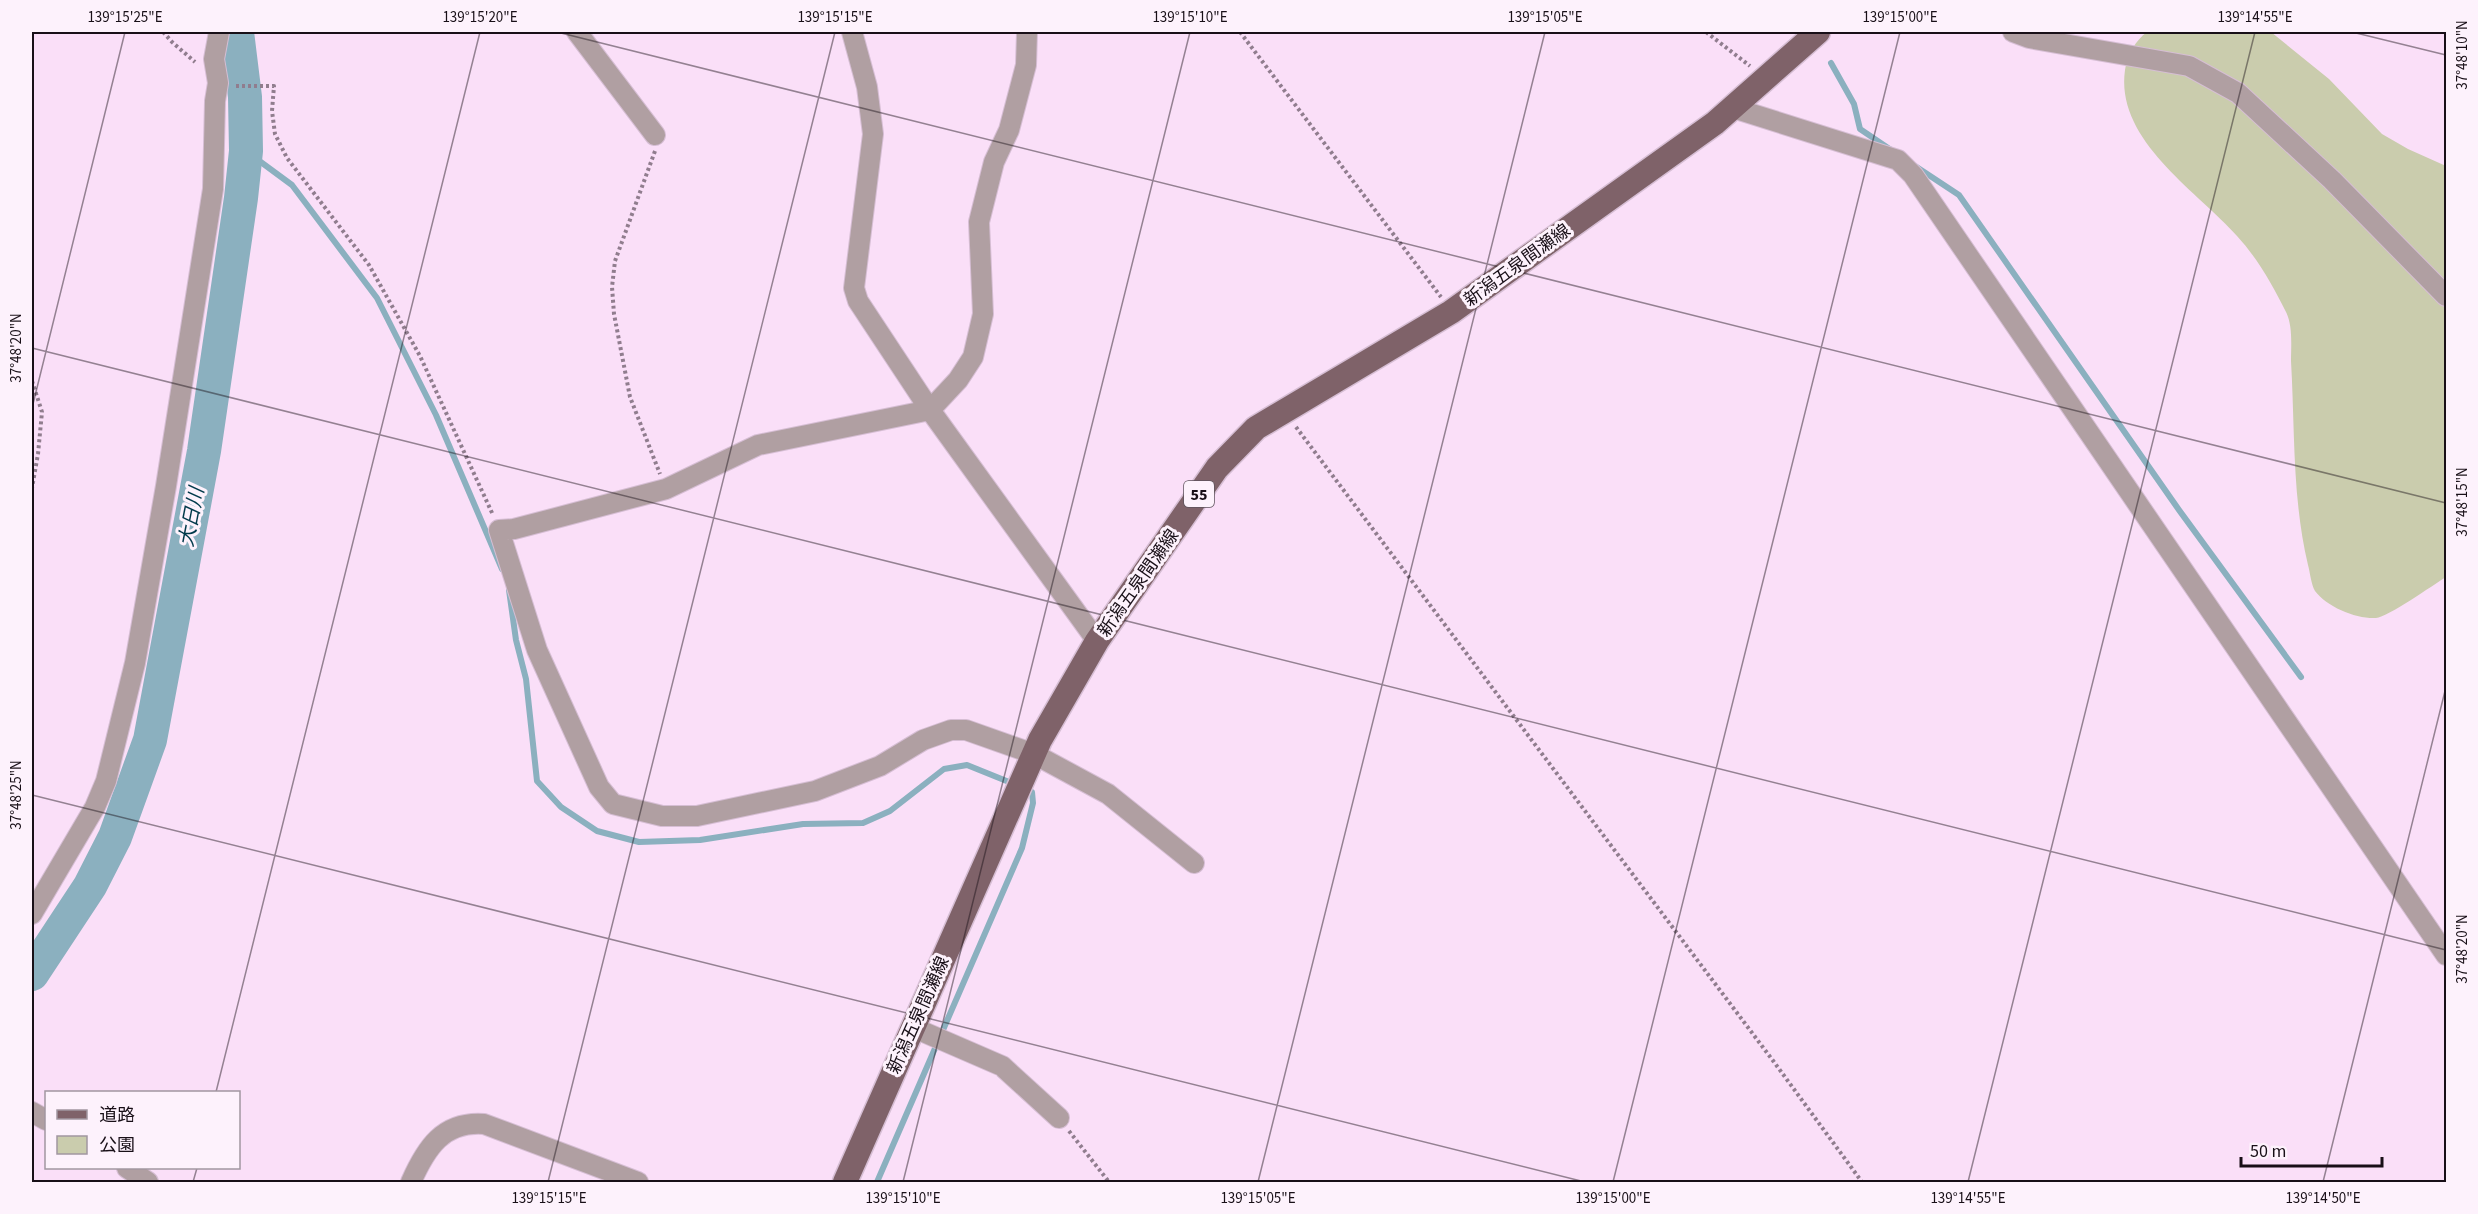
<svg xmlns="http://www.w3.org/2000/svg" width="2478" height="1214" viewBox="0 0 2478 1214" font-family="'Source Sans 3','Noto Sans JP',sans-serif">
	<style>
		.green { fill: #caccad }
		.lines { fill: none; stroke-linecap: round; stroke-linejoin: round }
		.stream { stroke: #8bb0bf; stroke-width: 6 }
		.river { stroke: #8bb0bf; stroke-width: 34 }
		.minor-casing { stroke: #d6bed4; stroke-width: 22 }
		.major-casing { stroke: #d6bed4; stroke-width: 27 }
		.path { stroke: #907d8e; stroke-width: 4; stroke-dasharray: 3 3; stroke-linecap: butt }
		.minor { stroke: #b09fa2; stroke-width: 20 }
		.major { stroke: #7f6269; stroke-width: 24 }
		.ticks { fill: none; stroke: #180f17; stroke-width: 1.5; stroke-opacity: 0.45 }
		.labels { text-anchor: middle; stroke-width: 6; stroke-linejoin: round; paint-order: stroke }
		.shield { fill: #fdf2fc; stroke: #5d535c; stroke-width: 1.5 }
		.shield-label { font-size: 16px; font-weight: bold; fill: #180f17 }
		.street-label { font-size: 18px; fill: #180f17; stroke: #fdf2fc }
		.water-label { font-size: 20px; font-style: italic; fill: #00394a; stroke: #fdf2fc }
		.neatline { fill: none; stroke: #180f17; stroke-width: 2 }
		.ticks-label { font-size: 15px; text-anchor: middle; fill: #180f17 }
	</style>
	<rect width="100%" height="100%" fill="#fadff8"/>
	<path class="green" d="M 2147,32 L 2271,32 L 2329,79 L 2382,134 L 2408,149 L 2446,166 L 2446,577 C 2433,585 2388,617 2376,618 C 2356,619 2327,607 2315,591 C 2311,584 2310,572 2308,565 C 2292,498 2295,429 2291,361 C 2291,346 2293,326 2286,312 C 2272,284 2258,259 2237,236 C 2196,190 2115,140 2125,70 C 2127,55 2136,40 2147,32 Z"/>
	<g class="lines">
		<path class="stream" d="M 1831,63 L 1854,104 L 1860,129 L 1891,150
			M 246,151 L 292,185 L 377,298 L 436,415 L 502,569
			M 1915,166 L 1959,195 L 2179,510 L 2301,677
			M 509,590 L 516,640 L 526,679 L 537,781 L 561,807 L 597,831 L 639,842 L 700,840 L 803,824 L 863,823 L 890,811 L 944,769 L 967,765 L 1014,784
			M 877,1182 L 1022,848 L 1033,803 L 1032,792 L 1023,788"/>
		<path class="river" d="M 32,974 L 90,886 L 115,837 L 150,740 L 204,451 L 241,198 L 246,151 L 245,97 L 237,32"/>
		<g class="minor-casing">
			<path id="minor" d="M 577,32 L 655,135
				M 852,32 L 867,87 L 873,134 L 854,288 L 858,301 L 930,410 L 758,445 L 666,489 L 514,529 L 499,530 L 537,650 L 599,787 L 613,804 L 662,816 L 697,816 L 815,791 L 880,766 L 923,740 L 951,730 L 966,730 L 1034,754 L 1108,794 L 1194,863
				M 1027,32 L 1026,65 L 1009,130 L 994,162 L 979,222 L 983,314 L 973,357 L 958,380 L 930,410 L 1097,641
				M 2013,32 L 2029,38 L 2189,66 L 2238,93 L 2332,180 L 2446,296
				M 1733,108 L 1898,160 L 1913,175 L 2446,955
				M 32,914 L 95,807 L 106,781 L 135,663 L 166,486 L 213,189 L 215,101 L 218,83 L 214,59 L 219,32
				M 912,1027 L 1002,1066 L 1059,1118
				M 32,1112 L 46,1120
				M 127,1168 L 148,1182
				M 411,1182 C 426,1148 443,1121 484,1124 L 638,1182"/>
		</g>
		<g class="major-casing">
			<path id="major" d="M 845,1182 L 1040,740 L 1097,641 L 1217,468 L 1256,428 L 1451,312 L 1715,123 L 1818,32"/>
		</g>
		<path class="path" d="M 163,32 L 172,42 L 195,62
			M 1240,32 L 1441,297
			M 1706,32 L 1750,66
			M 236,86 L 274,86 L 272,111 L 275,134 L 287,158 L 369,265 L 420,356 L 493,515
			M 655,151 L 615,261 L 612,287 L 614,314 L 630,397 L 660,474
			M 32,381 L 42,412 L 38,454 L 32,488
			M 1296,427 L 1774,1062 L 1862,1182
			M 1069,1131 L 1109,1182"/>
		<use href="#minor" class="minor"/>
		<use href="#major" class="major"/>
	</g>
	<path class="ticks" d="M 557,32 L 2446,503M 2352,32 L 2446,55M 32,348 L 2446,950M 32,408 L 125,32M 32,795 L 1585,1182M 216,1092 L 480,32M 193,1182 L 197,1168M 548,1182 L 835,32M 903,1182 L 1190,32M 1258,1182 L 1545,32M 1613,1182 L 1900,32M 1968,1182 L 2255,32M 2323,1182 L 2446,687"/>
	<g class="labels">
		<rect class="shield" x="1184" y="481" width="30" height="26" rx="4.5"/>
		<g class="shield-label">
			<text x="1199" y="500">55</text>
		</g>
		<g class="street-label">
			<text transform="translate(1517 265) rotate(-36)" y="6">新潟五泉間瀬線</text>
			<text transform="translate(1138 583) rotate(-55)" y="6">新潟五泉間瀬線</text>
			<text transform="translate(918 1015) rotate(-66)" y="6">新潟五泉間瀬線</text>
		</g>
		<g class="water-label">
			<text transform="translate(191 517) rotate(-79)" y="7">大日川</text>
		</g>
	</g>
	<rect width="2478" height="1214" fill="none" stroke="#fdf2fc" stroke-width="66"/>
	<rect x="45" y="1091" width="195" height="78" fill="#fdf2fc" stroke="#a197a0" stroke-width="1.5"/>
	<rect x="57" y="1110" width="30" height="9" fill="#7f6269" stroke="#a197a0" stroke-width="1.5"/>
	<text x="99" y="1121" font-size="18" fill="#180f17">道路</text>
	<rect x="57" y="1136" width="30" height="18" fill="#caccad" stroke="#a197a0" stroke-width="1.5"/>
	<text x="99" y="1151" font-size="18" fill="#180f17">公園</text>
	<path d="M2241 1157v9h141v-9" fill="none" stroke="#180f17" stroke-width="3"/>
	<text x="2250" y="1157" font-size="18" fill="#180f17" stroke="#fdf2fc" stroke-width="4.5" paint-order="stroke">50 m</text>
	<rect x="33" y="33" width="2412" height="1148" class="neatline"/>
	<g class="ticks-label">
		<text x="125" y="22">139°15'25"E</text>
		<text x="480" y="22">139°15'20"E</text>
		<text x="835" y="22">139°15'15"E</text>
		<text x="1190" y="22">139°15'10"E</text>
		<text x="1545" y="22">139°15'05"E</text>
		<text x="1900" y="22">139°15'00"E</text>
		<text x="2255" y="22">139°14'55"E</text>
		<text transform="translate(2462 55) rotate(-90)" y="5">37°48'10"N</text>
		<text transform="translate(16 348) rotate(-90)" y="5">37°48'20"N</text>
		<text transform="translate(2462 502) rotate(-90)" y="5">37°48'15"N</text>
		<text transform="translate(16 795) rotate(-90)" y="5">37°48'25"N</text>
		<text transform="translate(2462 949) rotate(-90)" y="5">37°48'20"N</text>
		<text x="549" y="1203">139°15'15"E</text>
		<text x="903" y="1203">139°15'10"E</text>
		<text x="1258" y="1203">139°15'05"E</text>
		<text x="1613" y="1203">139°15'00"E</text>
		<text x="1968" y="1203">139°14'55"E</text>
		<text x="2323" y="1203">139°14'50"E</text>
	</g>
</svg>
